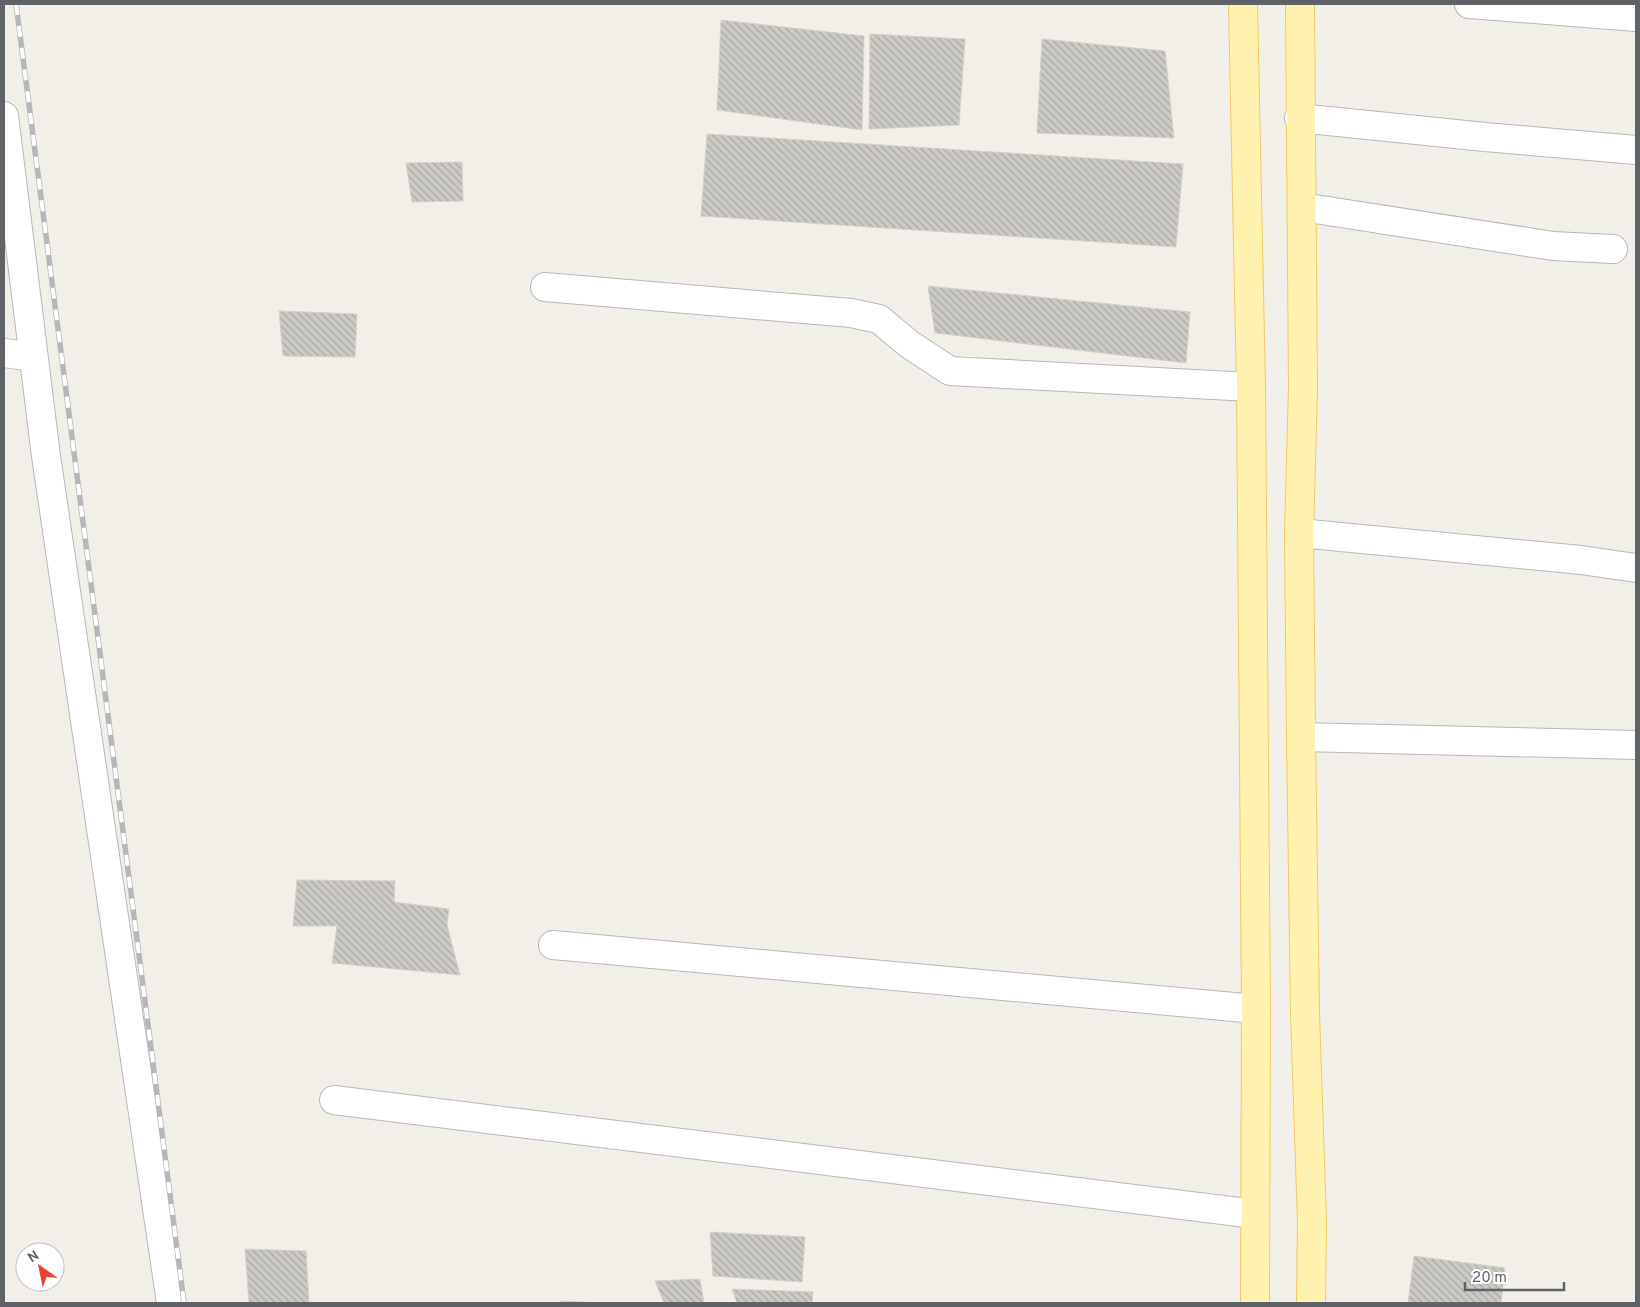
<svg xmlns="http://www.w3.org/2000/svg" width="1640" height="1307" viewBox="0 0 1640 1307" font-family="Overpass,sans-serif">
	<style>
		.building { fill: url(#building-back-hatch); stroke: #d6d1c6 }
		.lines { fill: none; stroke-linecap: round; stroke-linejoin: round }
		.minor-casing { stroke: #b5b8bc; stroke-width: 30 }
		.major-casing { stroke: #f2c960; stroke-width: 30 }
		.minor { stroke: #fff; stroke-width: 28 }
		.major { stroke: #fff2af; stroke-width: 28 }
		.rail-casing { stroke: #b6b7b8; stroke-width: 5.5 }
		.rail { stroke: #fff; stroke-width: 4; stroke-dasharray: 11; stroke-linecap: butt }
	</style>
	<defs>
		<pattern id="building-back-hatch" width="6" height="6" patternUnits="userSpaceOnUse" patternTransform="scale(1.25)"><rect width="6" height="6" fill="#cccac5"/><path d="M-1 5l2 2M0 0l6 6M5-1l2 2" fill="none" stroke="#a9a8a4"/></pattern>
	</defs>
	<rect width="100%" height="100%" fill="#f1efe8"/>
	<path class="building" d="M 721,20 L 864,36 L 862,130 L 717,110 Z
		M 870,34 L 965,39 L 959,125 L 869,129 Z
		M 1042,39 L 1165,51 L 1174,138 L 1037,133 Z
		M 707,134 L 1183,164 L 1176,247 L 701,216 Z
		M 462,162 L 463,201 L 412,202 L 406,163 Z
		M 928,286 L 1190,312 L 1186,363 L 935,333 Z
		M 279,311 L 357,314 L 355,357 L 283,356 Z
		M 297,880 L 395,881 L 394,902 L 449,909 L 447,925 L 460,975 L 332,963 L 337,926 L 293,926 Z
		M 710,1232 L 805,1237 L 802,1282 L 713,1276 Z
		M 245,1249 L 306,1251 L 309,1303 L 249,1303 Z
		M 1414,1256 L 1505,1268 L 1501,1303 L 1408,1303 Z
		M 700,1279 L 704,1303 L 664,1303 L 655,1281 Z
		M 732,1289 L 813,1292 L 812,1303 L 737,1303 Z
		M 561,1301 L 602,1303 L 561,1303 Z"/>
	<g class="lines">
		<g class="minor-casing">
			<path id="minor" d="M 1469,4 L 1636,17
				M 4,116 L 46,456 L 171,1303
				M 1299,118 L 1485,137 L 1636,150
				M 1302,207 L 1553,246 L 1613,249
				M 545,287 L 851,313 L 879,319 L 909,344 L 950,371 L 1251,387
				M 4,353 L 34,357
				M 1299,533 L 1581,560 L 1636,568
				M 1301,737 L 1636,745
				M 553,945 L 1256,1009
				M 334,1100 L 1255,1214"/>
		</g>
		<g class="major-casing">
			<path id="major" d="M 1243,4 L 1251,387 L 1256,1009 L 1255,1303
				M 1300,4 L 1303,389 L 1299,533 L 1301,737 L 1305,1013 L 1312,1221 L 1311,1303"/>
		</g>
		<use href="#minor" class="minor"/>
		<use href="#major" class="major"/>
		<g class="rail-casing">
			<path id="rail" d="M 16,4 L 184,1303"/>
		</g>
		<use href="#rail" class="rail"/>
	</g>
	<rect width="1640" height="1307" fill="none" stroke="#5f6368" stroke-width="10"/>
	<g transform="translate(40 1267) rotate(327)"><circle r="24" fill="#ffffff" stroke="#bfc1c3"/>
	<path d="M0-4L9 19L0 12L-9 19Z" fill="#ea4335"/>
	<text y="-8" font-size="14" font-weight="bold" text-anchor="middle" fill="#5f6368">N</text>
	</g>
	<path d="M1465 1282v8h99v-8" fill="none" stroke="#5f6368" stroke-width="2.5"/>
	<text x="1472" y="1282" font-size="15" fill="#5f6368" stroke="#ffffff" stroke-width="4" paint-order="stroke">20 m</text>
</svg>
